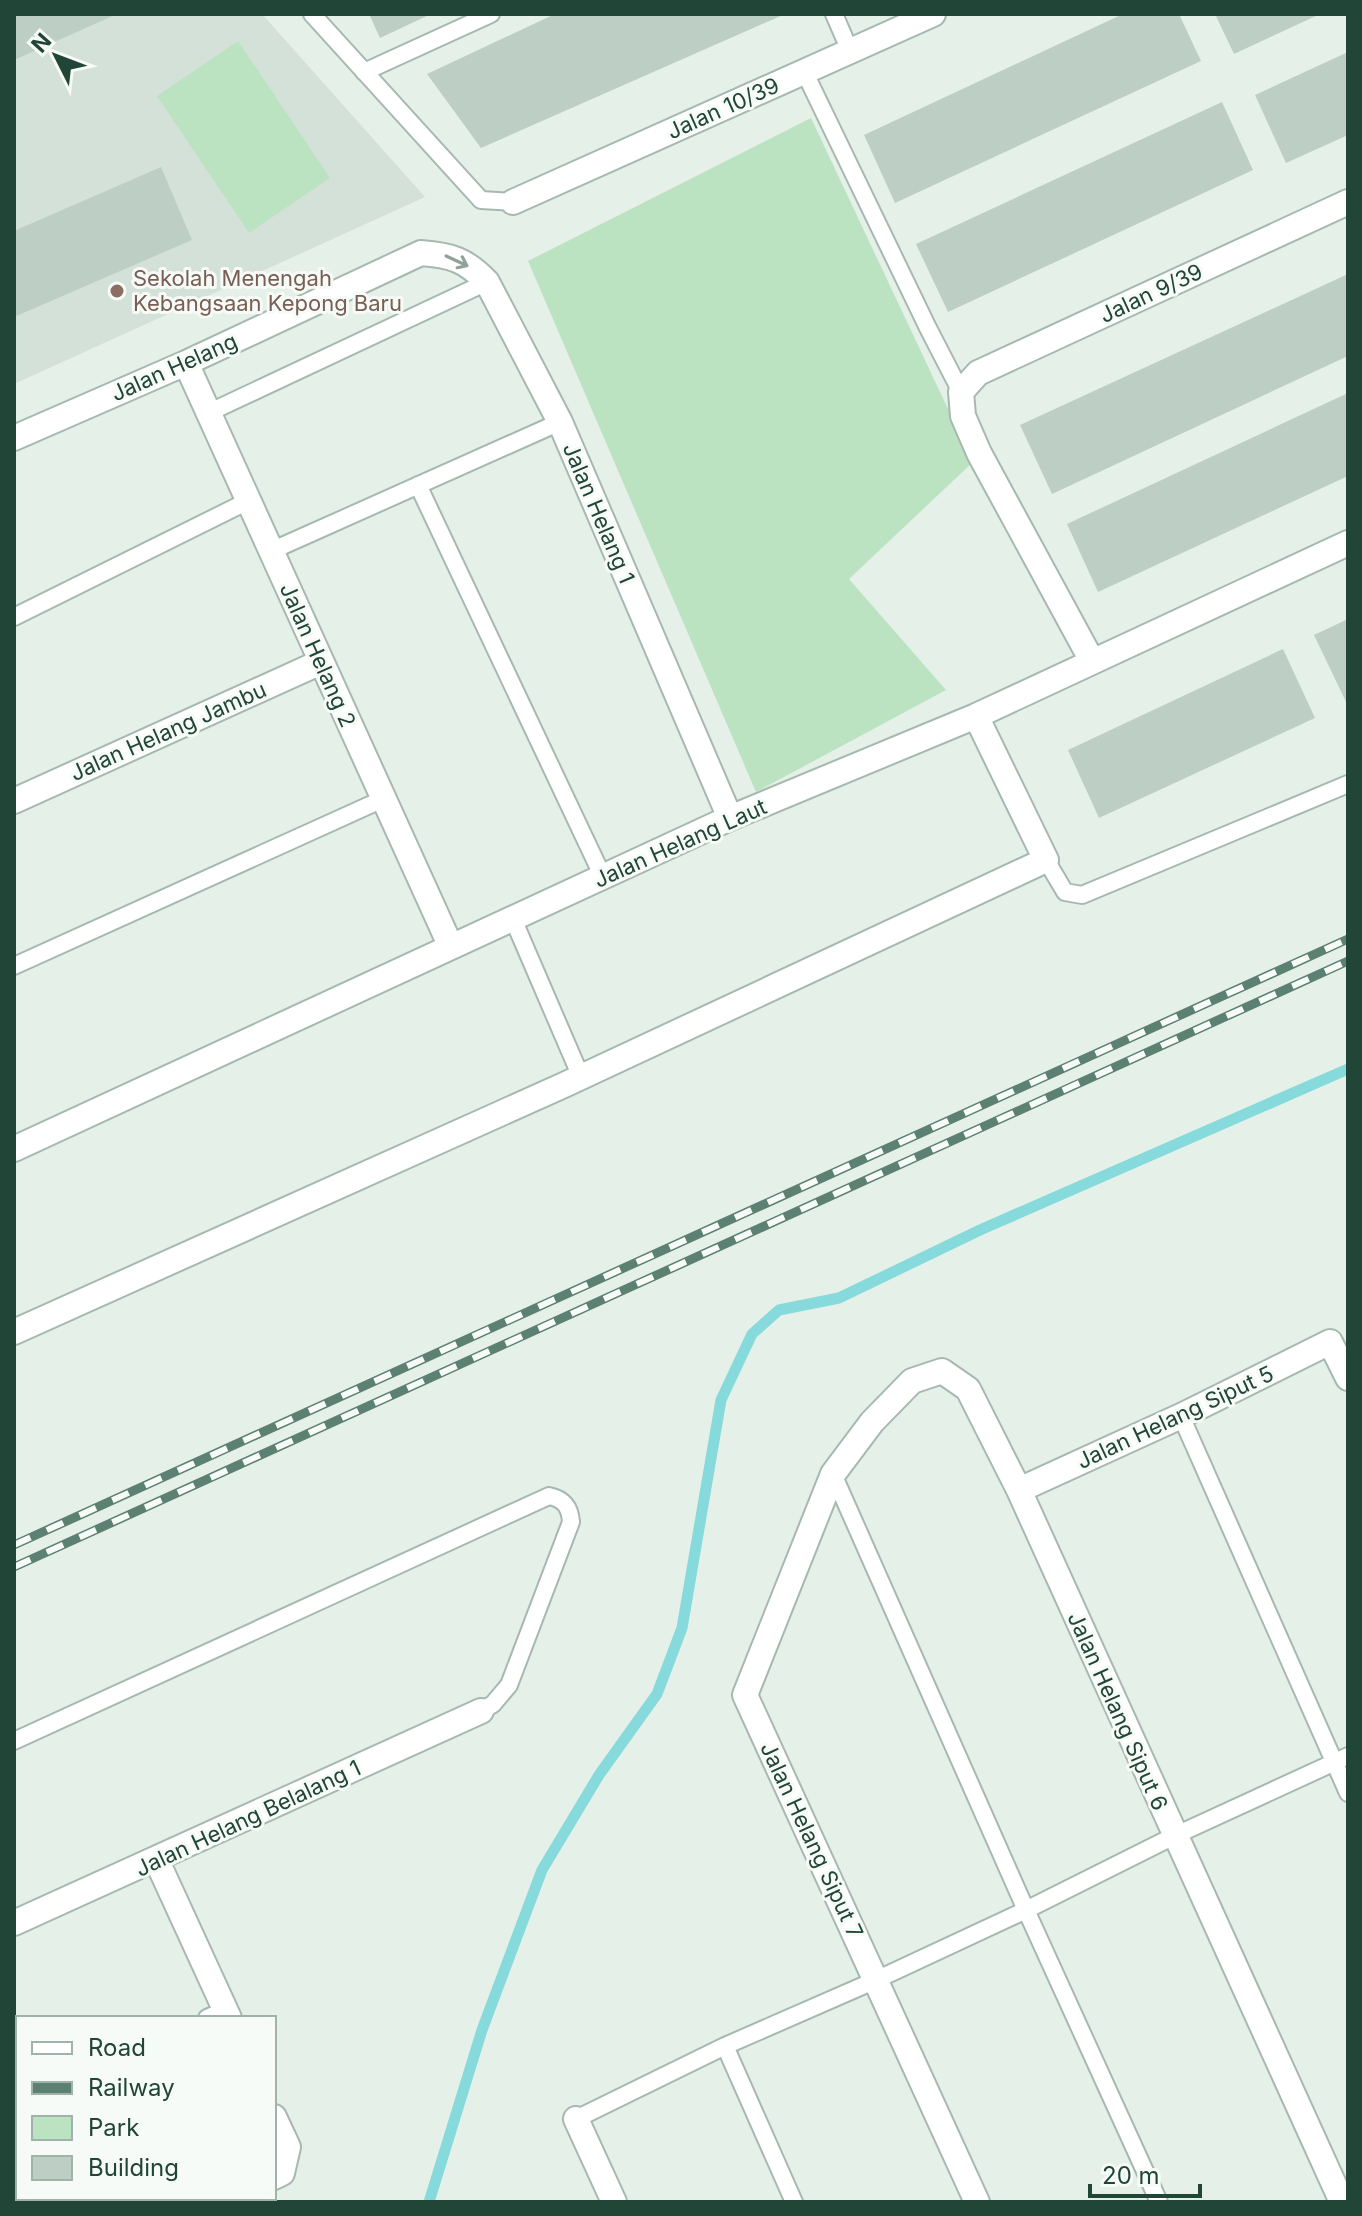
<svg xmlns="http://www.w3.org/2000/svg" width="1362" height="2216" viewBox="0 0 1362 2216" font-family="Inter,sans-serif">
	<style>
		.built { fill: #d3e1d8 }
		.green { fill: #bce3c1 }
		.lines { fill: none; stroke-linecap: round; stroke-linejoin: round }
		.stream { stroke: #87dadb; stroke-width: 11 }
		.building { fill: #bdcec5 }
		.lane-casing { stroke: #a6b9b0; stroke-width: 20 }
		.street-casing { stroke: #a6b9b0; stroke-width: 28 }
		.lane { stroke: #fff; stroke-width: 16 }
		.street { stroke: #fff; stroke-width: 24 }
		.rail-casing { stroke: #5c8071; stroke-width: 9 }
		.rail { stroke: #f7fbf8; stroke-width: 6; stroke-dasharray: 18; stroke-linecap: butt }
		.oneway { stroke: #90a29a }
		.education-dot { fill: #8d6e63; stroke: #f7fbf8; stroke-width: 3 }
		.labels { text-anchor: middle; stroke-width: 6; stroke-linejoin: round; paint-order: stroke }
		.street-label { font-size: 22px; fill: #214536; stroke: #f7fbf8 }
		.education-label { font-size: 22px; fill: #785e54; stroke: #f7fbf8; text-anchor: start }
	</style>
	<rect width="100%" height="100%" fill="#e5f0e9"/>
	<path class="built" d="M 14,14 L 262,14 L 425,197 L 14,384 Z"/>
	<path class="green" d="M 238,41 L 330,178 L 249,233 L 157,96 Z
		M 811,118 L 973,462 L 849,579 L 946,690 L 756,792 L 528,261 Z"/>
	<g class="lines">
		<path class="stream" d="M 429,2202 L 482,2030 L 542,1870 L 599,1775 L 657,1694 L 682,1628 L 721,1400 L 752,1334 L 779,1310 L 839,1298 L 980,1230 L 1348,1069"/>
	</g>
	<path class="building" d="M 14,14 L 117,14 L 14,60 Z
		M 369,14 L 431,14 L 380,38 Z
		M 555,14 L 785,14 L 481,148 L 427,74 Z
		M 1123,14 L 1179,14 L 1201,61 L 895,203 L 864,135 Z
		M 1215,14 L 1320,14 L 1234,54 Z
		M 1348,52 L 1348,135 L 1286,163 L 1255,95 Z
		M 1222,102 L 1253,170 L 948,312 L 916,244 Z
		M 161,167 L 192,240 L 14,317 L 14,231 Z
		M 1348,274 L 1348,356 L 1052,494 L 1020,425 Z
		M 1348,393 L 1348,476 L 1098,592 L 1067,524 Z
		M 1348,619 L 1348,706 L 1314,635 Z
		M 1283,649 L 1315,718 L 1099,818 L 1068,750 Z
		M 56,2198 L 77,2198 L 69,2202 L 58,2202 Z"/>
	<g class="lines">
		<g class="lane-casing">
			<path id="lane" d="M 312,14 L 481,200 L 513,202
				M 834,14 L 850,51
				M 804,71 L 928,328 L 961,392
				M 364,72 L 491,14
				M 208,413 L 487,282
				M 418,485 L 603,877
				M 271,551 L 560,422
				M 14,617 L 248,501
				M 1046,860 L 1065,892 L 1082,895 L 1348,784
				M 513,919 L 581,1077
				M 14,966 L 383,799
				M 1181,1416 L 1348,1793
				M 833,1474 L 1026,1910 L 1159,2202
				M 14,1741 L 549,1496 C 564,1499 570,1507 571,1522 L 509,1685 L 493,1704 L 481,1711
				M 207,2018 L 225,2010
				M 725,2046 L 794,2202
				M 14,2106 L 18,2104
				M 576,2119 L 725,2046 L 876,1980 L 1026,1910 L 1174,1836 L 1348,1756
				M 14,2137 L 18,2146
				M 41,2198 L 43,2202"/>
		</g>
		<g class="street-casing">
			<path id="street" d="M 513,202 L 933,14
				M 186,363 L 451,947
				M 14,438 L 186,363 L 421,253 C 451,255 466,260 487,282 L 560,422 L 730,818
				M 1092,661 L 979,453 L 963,416 L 961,392 L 978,373 L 1348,202
				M 14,801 L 321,662
				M 14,1149 L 730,818 L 976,716 L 1348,543
				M 14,1332 L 564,1085 L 1046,860 L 976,716
				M 1019,1490 L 1181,1416 L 1330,1342 L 1348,1378
				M 157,1861 L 229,2018
				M 14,1923 L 481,1711
				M 274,2117 L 288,2147 L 282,2173 L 274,2177
				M 576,2119 L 614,2202
				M 217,2202 L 226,2198
				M 977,2202 L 745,1695 L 833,1474 L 872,1422 L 912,1381 L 942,1371 L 968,1389 L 1019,1490 L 1342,2202"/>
		</g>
		<use href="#lane" class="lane"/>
		<use href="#street" class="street"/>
		<g class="rail-casing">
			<path id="rail" d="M 14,1545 L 1348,939
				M 14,1567 L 1348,961"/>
		</g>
		<use href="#rail" class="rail"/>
	</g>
	<defs><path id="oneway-shaft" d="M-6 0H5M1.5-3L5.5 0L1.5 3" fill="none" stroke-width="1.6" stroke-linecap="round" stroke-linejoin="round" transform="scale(2)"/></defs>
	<use class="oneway" href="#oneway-shaft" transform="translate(457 261) rotate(25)"/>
	<circle class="education-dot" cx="117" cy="291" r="8"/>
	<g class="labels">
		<g class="street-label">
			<text transform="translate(723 108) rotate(-24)" y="8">Jalan 10/39</text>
			<text transform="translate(1151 293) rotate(-25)" y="8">Jalan 9/39</text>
			<text transform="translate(174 367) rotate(-24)" y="8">Jalan Helang</text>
			<text transform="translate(599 513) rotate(67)" y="8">Jalan Helang 1</text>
			<text transform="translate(318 655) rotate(66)" y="8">Jalan Helang 2</text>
			<text transform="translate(168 731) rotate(-24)" y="8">Jalan Helang Jambu</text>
			<text transform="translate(680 843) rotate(-24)" y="8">Jalan Helang Laut</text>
			<text transform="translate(1175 1417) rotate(-25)" y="8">Jalan Helang Siput 5</text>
			<text transform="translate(1118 1711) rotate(66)" y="8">Jalan Helang Siput 6</text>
			<text transform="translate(248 1818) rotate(-25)" y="8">Jalan Helang Belalang 1</text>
			<text transform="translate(812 1840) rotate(65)" y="8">Jalan Helang Siput 7</text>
		</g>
		<g class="education-label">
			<text x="133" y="286">Sekolah Menengah<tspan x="133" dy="25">Kebangsaan Kepong Baru</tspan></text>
		</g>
	</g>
	<rect width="1362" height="2216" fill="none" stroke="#214536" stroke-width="32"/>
	<rect x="16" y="2016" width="260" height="184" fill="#f7fbf8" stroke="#a1b2aa" stroke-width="2"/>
	<rect x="32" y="2042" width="40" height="12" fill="#ffffff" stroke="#a1b2aa" stroke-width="2"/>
	<text x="88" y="2056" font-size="24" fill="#214536">Road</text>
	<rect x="32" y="2082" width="40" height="12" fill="#5c8071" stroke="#a1b2aa" stroke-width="2"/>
	<text x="88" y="2096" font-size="24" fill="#214536">Railway</text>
	<rect x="32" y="2116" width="40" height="24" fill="#bce3c1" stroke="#a1b2aa" stroke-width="2"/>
	<text x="88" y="2136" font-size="24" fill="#214536">Park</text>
	<rect x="32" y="2156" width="40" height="24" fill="#bdcec5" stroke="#a1b2aa" stroke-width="2"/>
	<text x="88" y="2176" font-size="24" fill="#214536">Building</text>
	<g transform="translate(56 56) rotate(312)" stroke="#f7fbf8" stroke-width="6" paint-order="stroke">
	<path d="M0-6L14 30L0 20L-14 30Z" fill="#214536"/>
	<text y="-12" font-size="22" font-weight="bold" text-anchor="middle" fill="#214536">N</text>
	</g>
	<path d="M1090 2184v12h110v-12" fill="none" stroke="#214536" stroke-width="4"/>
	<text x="1102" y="2184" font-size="24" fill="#214536" stroke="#f7fbf8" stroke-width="6" paint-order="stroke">20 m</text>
</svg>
